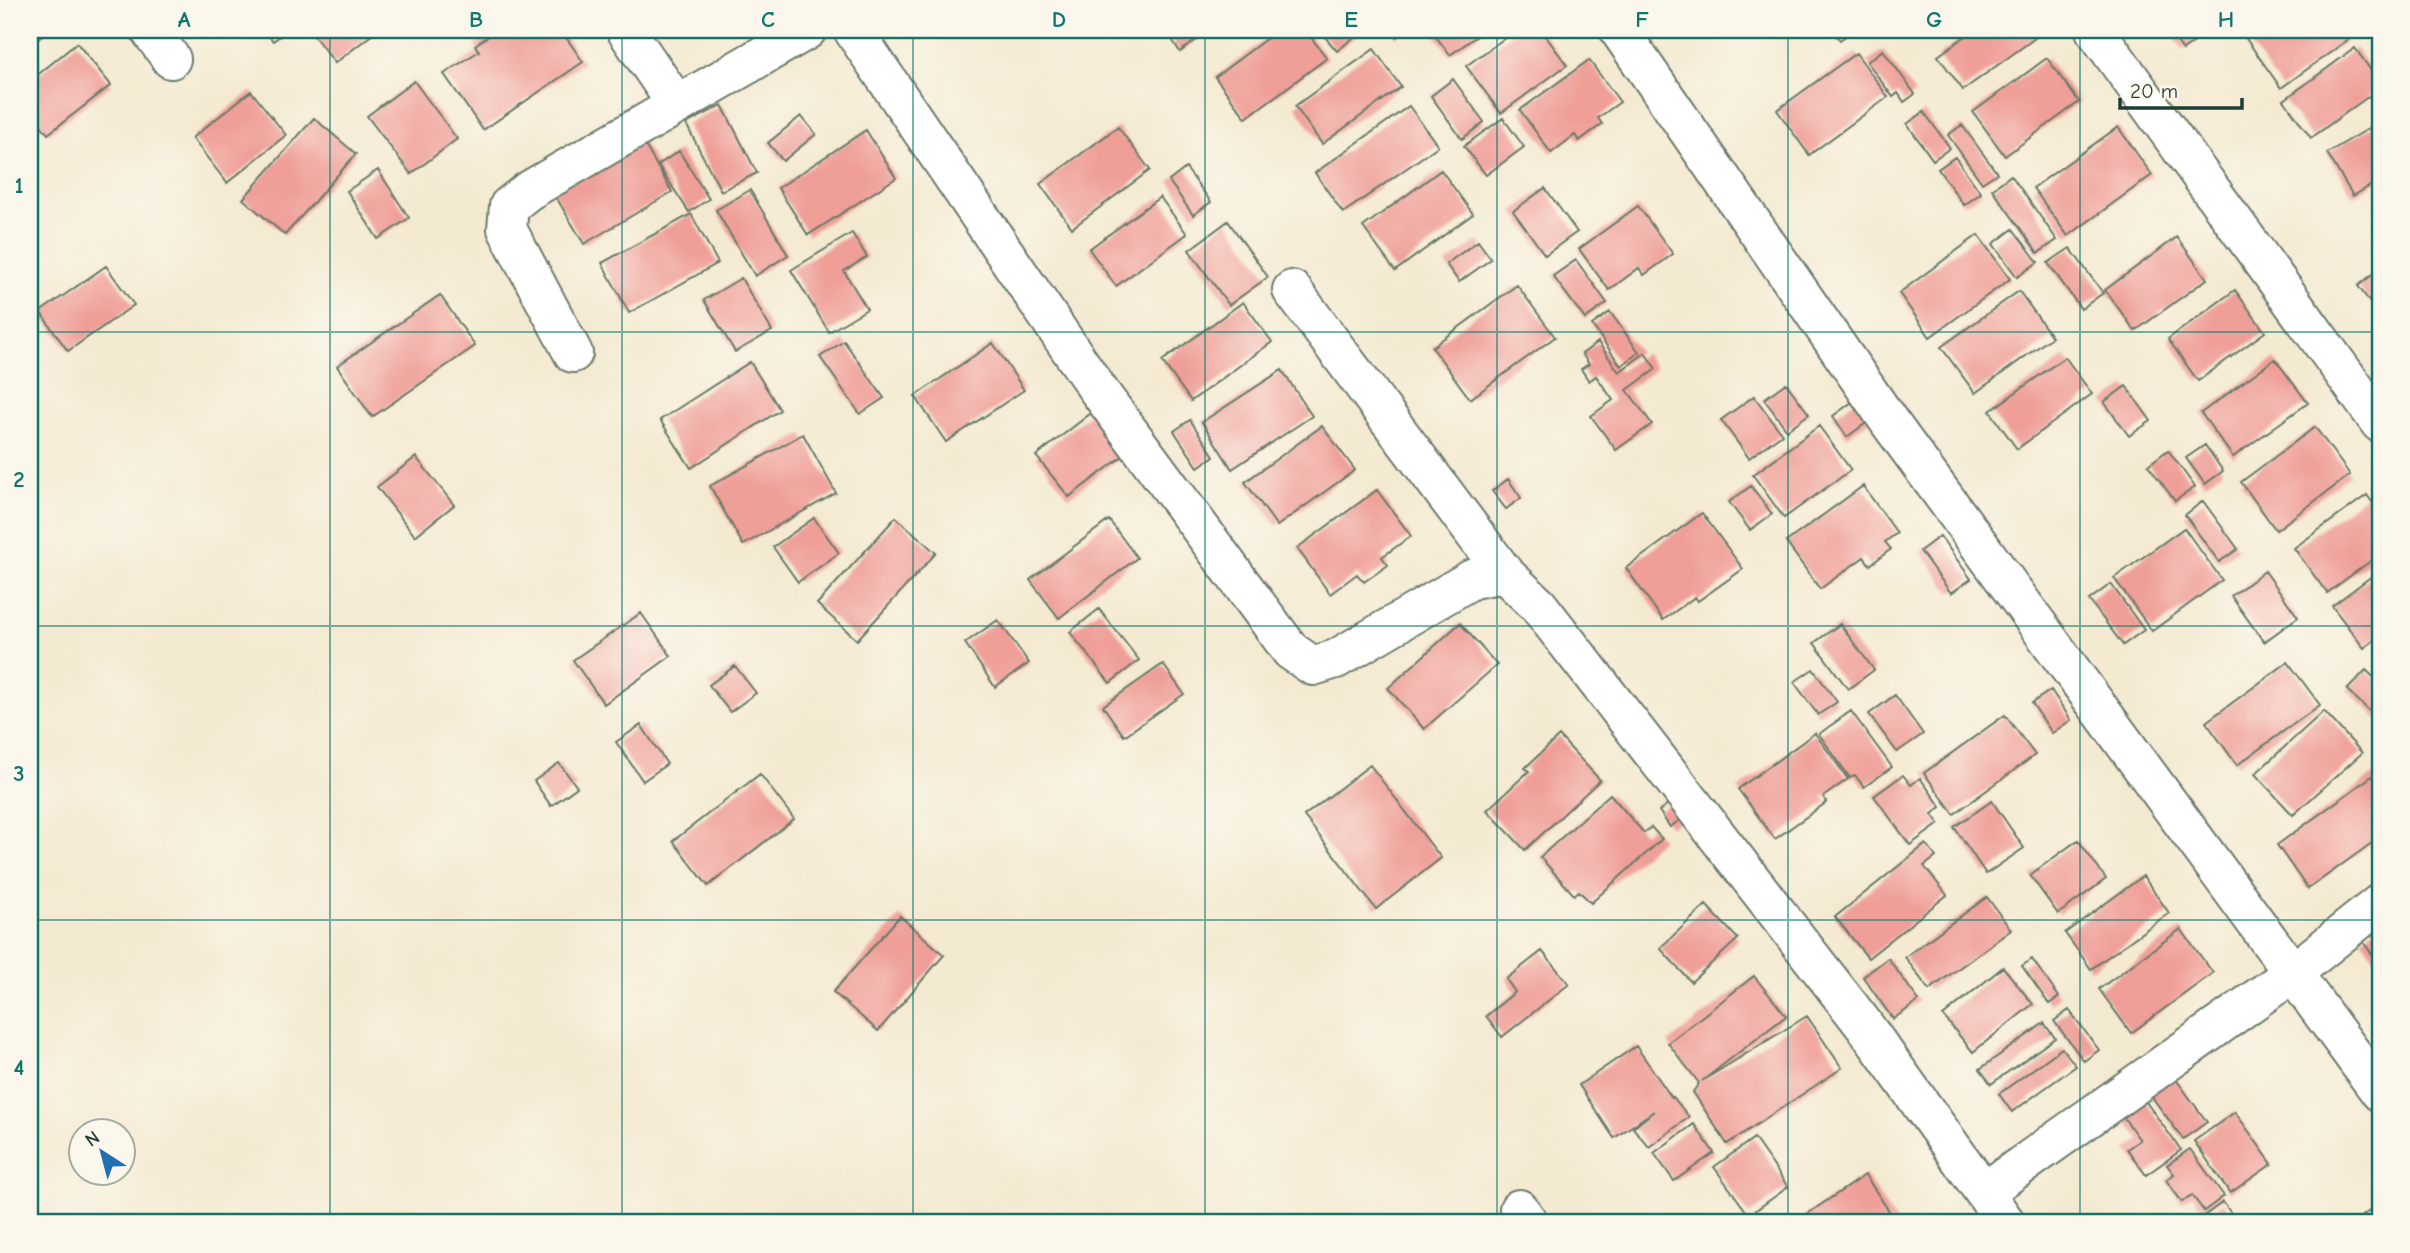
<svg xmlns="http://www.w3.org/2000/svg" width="2410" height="1253" viewBox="0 0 2410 1253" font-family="'Comic Neue',sans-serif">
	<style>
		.building { fill: #ef9f98 }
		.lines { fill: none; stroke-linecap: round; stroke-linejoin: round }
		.minor-casing { stroke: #6a7a6b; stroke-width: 42 }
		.minor { stroke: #fff; stroke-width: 38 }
		.grid { fill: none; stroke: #0f766e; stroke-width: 2; stroke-opacity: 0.55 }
		.neatline { fill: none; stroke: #0f766e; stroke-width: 2.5 }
		.grid-label { font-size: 23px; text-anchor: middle; font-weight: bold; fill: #0f766e }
	</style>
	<rect width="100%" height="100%" fill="#fbf7ec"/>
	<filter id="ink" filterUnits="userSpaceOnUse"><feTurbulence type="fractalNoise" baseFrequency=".0143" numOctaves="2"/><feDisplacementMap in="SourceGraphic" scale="14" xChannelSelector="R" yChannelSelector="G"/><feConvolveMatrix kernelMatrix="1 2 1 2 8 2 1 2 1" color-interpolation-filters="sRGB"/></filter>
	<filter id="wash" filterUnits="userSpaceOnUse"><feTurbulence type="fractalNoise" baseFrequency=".00686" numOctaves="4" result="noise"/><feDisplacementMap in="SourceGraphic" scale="28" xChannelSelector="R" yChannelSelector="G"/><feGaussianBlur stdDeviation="1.57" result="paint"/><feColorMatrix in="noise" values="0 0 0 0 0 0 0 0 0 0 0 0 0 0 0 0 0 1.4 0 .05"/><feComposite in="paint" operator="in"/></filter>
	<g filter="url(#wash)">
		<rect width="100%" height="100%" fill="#f4ead2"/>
		<g id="blocks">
			<path class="building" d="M 30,30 L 50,30 L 30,45 Z
				M 265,30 L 288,30 L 273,41 Z
				M 321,30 L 378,30 L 335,63 L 314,36 Z
				M 498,30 L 561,30 L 583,62 L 483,130 L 444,74 L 479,51 L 475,45 Z
				M 1166,30 L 1210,30 L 1180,52 Z
				M 1278,30 L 1305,30 L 1327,58 L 1246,118 L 1215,77 Z
				M 1319,30 L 1363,30 L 1337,51 Z
				M 1391,30 L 1405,30 L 1396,37 Z
				M 1431,30 L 1485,30 L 1450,55 Z
				M 1516,30 L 1541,30 L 1567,65 L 1501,113 L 1466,66 Z
				M 1707,30 L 1727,30 L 1714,39 Z
				M 1832,30 L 1854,30 L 1840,40 Z
				M 1974,30 L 2029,30 L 2035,38 L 1963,90 L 1938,56 Z
				M 2173,30 L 2211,30 L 2183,50 L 2170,32 Z
				M 2246,30 L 2342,30 L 2349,39 L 2281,88 L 2242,33 Z
				M 77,43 L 111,85 L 48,134 L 30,111 L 30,81 Z
				M 2355,48 L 2380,83 L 2380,88 L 2311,138 L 2284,100 Z
				M 1374,49 L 1401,87 L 1322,144 L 1295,106 Z
				M 1883,50 L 1915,94 L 1904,102 L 1898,93 L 1893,97 L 1867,62 Z
				M 1856,53 L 1888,97 L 1809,155 L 1777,110 Z
				M 2047,58 L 2079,102 L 2005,156 L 1973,112 Z
				M 1589,60 L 1620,102 L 1598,118 L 1602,124 L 1579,141 L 1575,135 L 1551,153 L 1520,110 Z
				M 1453,79 L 1484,122 L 1462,139 L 1431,96 Z
				M 414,81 L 457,139 L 411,174 L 367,116 Z
				M 251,91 L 286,135 L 227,183 L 192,138 Z
				M 722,105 L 757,173 L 721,191 L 686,124 Z
				M 1409,106 L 1438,146 L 1343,213 L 1315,173 Z
				M 1924,112 L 1950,148 L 1933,160 L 1907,124 Z
				M 801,116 L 816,134 L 783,161 L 768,143 Z
				M 314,118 L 356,154 L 285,235 L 243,199 Z
				M 1503,118 L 1524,147 L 1486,175 L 1464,146 Z
				M 2380,122 L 2380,180 L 2353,196 L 2327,153 Z
				M 1962,125 L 1997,173 L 1982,183 L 1948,135 Z
				M 1118,127 L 1150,170 L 1072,228 L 1040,184 Z
				M 2118,127 L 2152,175 L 2068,236 L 2033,188 Z
				M 866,130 L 896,178 L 808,235 L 778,188 Z
				M 642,140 L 672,192 L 584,244 L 553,192 Z
				M 679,151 L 709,199 L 689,212 L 658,165 Z
				M 1955,157 L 1981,193 L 1964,205 L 1938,169 Z
				M 1186,168 L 1211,202 L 1193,215 L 1169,181 Z
				M 378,170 L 409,218 L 378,239 L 347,191 Z
				M 1441,170 L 1473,214 L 1395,271 L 1363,227 Z
				M 2011,175 L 2057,240 L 2038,253 L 1992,189 Z
				M 1545,188 L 1577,232 L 1545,255 L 1513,211 Z
				M 750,190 L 788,255 L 755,276 L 716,210 Z
				M 1160,197 L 1187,234 L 1116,286 L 1089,249 Z
				M 1638,206 L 1673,254 L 1644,275 L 1639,268 L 1609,290 L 1579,249 Z
				M 691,214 L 718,263 L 629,313 L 602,263 Z
				M 1228,221 L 1268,277 L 1229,305 L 1189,250 Z
				M 2013,229 L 2038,262 L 2017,277 L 1993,244 Z
				M 852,233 L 867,257 L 844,271 L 867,309 L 829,332 L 791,270 Z
				M 1978,235 L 2010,279 L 1930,337 L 1899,293 Z
				M 2177,237 L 2207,279 L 2135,331 L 2105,290 Z
				M 1478,241 L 1491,259 L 1459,282 L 1446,264 Z
				M 2070,248 L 2103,293 L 2081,309 L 2048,263 Z
				M 1576,260 L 1607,303 L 1585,319 L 1553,276 Z
				M 106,266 L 134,305 L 68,351 L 40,312 Z
				M 2372,275 L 2380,286 L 2380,298 L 2371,304 L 2358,286 Z
				M 741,278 L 772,331 L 735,352 L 704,300 Z
				M 1517,285 L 1555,337 L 1470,399 L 1432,347 Z
				M 2235,290 L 2265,332 L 2198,381 L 2168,339 Z
				M 2019,291 L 2052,337 L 1975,393 L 1941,347 Z
				M 440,295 L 475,346 L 372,417 L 337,366 Z
				M 1243,302 L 1272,342 L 1191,401 L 1162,361 Z
				M 1610,312 L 1639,352 L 1621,366 L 1592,325 Z
				M 844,341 L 884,398 L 860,414 L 820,357 Z
				M 1598,342 L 1619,372 L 1645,353 L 1656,369 L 1627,390 L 1652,424 L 1616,450 L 1591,416 L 1613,400 L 1596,376 L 1589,381 L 1581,369 L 1589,364 L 1582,354 Z
				M 993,343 L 1024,390 L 946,442 L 915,396 Z
				M 2065,357 L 2092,394 L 2017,449 L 1990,411 Z
				M 2275,359 L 2308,403 L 2233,457 L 2201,413 Z
				M 750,362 L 780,410 L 691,468 L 660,420 Z
				M 1282,370 L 1312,416 L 1232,469 L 1202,422 Z
				M 1786,383 L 1809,414 L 1787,430 L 1764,399 Z
				M 2126,386 L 2151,421 L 2129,436 L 2104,402 Z
				M 1754,396 L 1782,434 L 1749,458 L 1721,420 Z
				M 1855,400 L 1870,420 L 1847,437 L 1833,416 Z
				M 1095,410 L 1128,452 L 1069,497 L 1036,456 Z
				M 1190,420 L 1214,456 L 1198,467 L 1174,431 Z
				M 1322,426 L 1355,470 L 1277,526 L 1245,482 Z
				M 1819,426 L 1851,470 L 1784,518 L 1753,475 Z
				M 2315,427 L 2350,475 L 2276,530 L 2241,482 Z
				M 803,434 L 836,493 L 743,545 L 710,486 Z
				M 2205,445 L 2223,471 L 2205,484 L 2186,458 Z
				M 2168,450 L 2195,487 L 2175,501 L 2148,465 Z
				M 416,457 L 454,505 L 415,536 L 377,487 Z
				M 1508,479 L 1521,498 L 1506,509 L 1492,491 Z
				M 1751,486 L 1772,514 L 1750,530 L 1729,502 Z
				M 1863,486 L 1897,533 L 1885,542 L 1891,549 L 1870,565 L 1864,557 L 1820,589 L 1786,542 Z
				M 1377,490 L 1411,536 L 1382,557 L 1388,565 L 1364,582 L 1357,574 L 1330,594 L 1297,548 Z
				M 2367,495 L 2380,513 L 2380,554 L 2327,593 L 2294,548 Z
				M 2203,501 L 2238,549 L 2219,562 L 2185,515 Z
				M 1702,513 L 1743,569 L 1698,601 L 1695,597 L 1663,620 L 1626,568 Z
				M 896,517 L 936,553 L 857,640 L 817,604 Z
				M 814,518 L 839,553 L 798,582 L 773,547 Z
				M 1109,520 L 1137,558 L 1059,618 L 1030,580 Z
				M 2184,528 L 2222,580 L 2152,631 L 2114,578 Z
				M 1940,536 L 1971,579 L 1951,593 L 1920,551 Z
				M 2380,570 L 2380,636 L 2364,648 L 2332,606 Z
				M 2265,571 L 2298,617 L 2264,642 L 2231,596 Z
				M 2111,584 L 2144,630 L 2123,645 L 2089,600 Z
				M 1099,609 L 1139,660 L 1110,683 L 1070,632 Z
				M 641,613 L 671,656 L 604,704 L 573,660 Z
				M 998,620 L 1029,663 L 995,687 L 965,643 Z
				M 1460,623 L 1497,665 L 1424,729 L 1388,688 Z
				M 1840,624 L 1874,670 L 1848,689 L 1814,643 Z
				M 2288,662 L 2320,705 L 2237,765 L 2206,722 Z
				M 1163,664 L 1184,694 L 1124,736 L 1103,706 Z
				M 735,666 L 756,693 L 730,712 L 709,685 Z
				M 1813,669 L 1837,702 L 1818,715 L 1794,682 Z
				M 2366,670 L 2380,683 L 2380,721 L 2347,690 Z
				M 2051,690 L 2071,720 L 2052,733 L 2032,703 Z
				M 1895,695 L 1923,734 L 1897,752 L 1869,714 Z
				M 1851,711 L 1892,767 L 1864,787 L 1855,775 L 1850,778 L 1819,734 Z
				M 2324,711 L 2362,753 L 2293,815 L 2255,774 Z
				M 2005,715 L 2035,755 L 1954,814 L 1924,773 Z
				M 641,725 L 667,764 L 643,781 L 616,742 Z
				M 1815,733 L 1848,779 L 1823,797 L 1827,802 L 1775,839 L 1738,789 Z
				M 1559,736 L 1600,780 L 1525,850 L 1487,810 L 1529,771 L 1525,768 Z
				M 559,763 L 577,787 L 551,806 L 534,781 Z
				M 1370,765 L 1441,858 L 1376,909 L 1304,816 Z
				M 2379,771 L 2380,837 L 2308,889 L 2277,845 Z
				M 760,774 L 794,819 L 708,886 L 673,841 Z
				M 1903,775 L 1911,785 L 1920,778 L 1941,807 L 1932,814 L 1939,824 L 1910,845 L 1874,796 Z
				M 1610,794 L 1644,833 L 1651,827 L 1662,839 L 1591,903 L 1579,891 L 1574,895 L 1540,857 Z
				M 1672,801 L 1684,817 L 1670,827 L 1659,811 Z
				M 1992,801 L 2024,848 L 1986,874 L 1954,827 Z
				M 2078,840 L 2106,879 L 2058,914 L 2030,875 Z
				M 1926,844 L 1936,857 L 1924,866 L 1947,895 L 1868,958 L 1835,917 Z
				M 2143,876 L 2169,913 L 2091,969 L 2065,933 Z
				M 1987,897 L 2011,930 L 1929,990 L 1905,957 Z
				M 1706,905 L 1738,939 L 1691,982 L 1660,948 Z
				M 900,916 L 944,955 L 878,1031 L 833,992 Z
				M 2380,925 L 2380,965 L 2361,939 Z
				M 2181,929 L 2213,973 L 2131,1033 L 2099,989 Z
				M 1542,951 L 1569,984 L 1502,1037 L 1486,1016 L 1515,992 L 1506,979 Z
				M 1888,958 L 1919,1001 L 1893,1019 L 1863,977 Z
				M 2032,959 L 2059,997 L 2049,1004 L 2022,966 Z
				M 2003,967 L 2033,1004 L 1973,1052 L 1943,1016 Z
				M 1754,976 L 1786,1016 L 1702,1081 L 1807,1016 L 1842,1068 L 1727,1144 L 1693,1092 L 1699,1083 L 1668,1043 Z
				M 2069,1010 L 2099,1050 L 2084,1061 L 2054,1021 Z
				M 2044,1023 L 2055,1038 L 1991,1084 L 1980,1069 Z
				M 1636,1046 L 1672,1098 L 1673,1097 L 1689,1117 L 1649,1147 L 1633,1128 L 1654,1111 L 1614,1138 L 1579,1085 Z
				M 2062,1048 L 2076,1066 L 2012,1112 L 1999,1094 Z
				M 2170,1071 L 2207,1122 L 2183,1139 L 2146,1089 Z
				M 2143,1098 L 2181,1150 L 2146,1175 L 2127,1149 L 2140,1140 L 2121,1114 Z
				M 2235,1112 L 2272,1164 L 2230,1193 L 2194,1141 Z
				M 1694,1124 L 1714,1153 L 1674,1181 L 1654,1153 Z
				M 1754,1138 L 1788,1187 L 1749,1215 L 1714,1167 Z
				M 2190,1149 L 2224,1196 L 2204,1211 L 2192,1195 L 2182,1202 L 2166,1180 L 2174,1174 L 2167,1165 Z
				M 1865,1175 L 1897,1223 L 1794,1223 Z
				M 2223,1202 L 2238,1223 L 2194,1223 Z
				M 2380,1203 L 2380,1223 L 2353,1223 Z"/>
		</g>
	</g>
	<g filter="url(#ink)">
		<use href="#blocks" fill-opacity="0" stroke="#6a7a6b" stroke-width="2"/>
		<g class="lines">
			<g class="minor-casing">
				<path id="minor" d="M 150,30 L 171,59
					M 626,30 L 677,105
					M 853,30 L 1096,387 L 1291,651 L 1313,666 L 1336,659 L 1472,579 L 1504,573
					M 1619,30 L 1890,423 L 2380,1092
					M 2095,30 L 2380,423
					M 1292,290 L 1504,573 L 1538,605 L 1864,1025 L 2006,1223
					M 573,353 L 507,229 L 509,206 L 528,191 L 807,30
					M 1984,1192 L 2293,973 L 2380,903
					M 1519,1209 L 1529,1223"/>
			</g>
			<use href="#minor" class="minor"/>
		</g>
	</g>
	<path class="grid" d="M 330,30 L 330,1223M 622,30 L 622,1223M 913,30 L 913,1223M 1205,30 L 1205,1223M 1497,30 L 1497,1223M 1788,30 L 1788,1223M 2080,30 L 2080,1223M 30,332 L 2380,332M 30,626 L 2380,626M 30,920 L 2380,920"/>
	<rect width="2410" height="1253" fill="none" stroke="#fbf7ec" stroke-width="77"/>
	<g transform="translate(102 1152) rotate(324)"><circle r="33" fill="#fbf7ec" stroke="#a3ada2" stroke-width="2"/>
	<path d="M0-5L12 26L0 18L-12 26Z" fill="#1f6fb2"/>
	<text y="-10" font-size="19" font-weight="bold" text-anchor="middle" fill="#1f3d34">N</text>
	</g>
	<path d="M2120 98v10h122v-10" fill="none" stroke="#1f3d34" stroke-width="3.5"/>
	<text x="2130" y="98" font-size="21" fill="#1f3d34" stroke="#fbf7ec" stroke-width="5" paint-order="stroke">20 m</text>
	<rect x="38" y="38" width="2334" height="1176" class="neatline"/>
	<g class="grid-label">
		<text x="184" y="27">A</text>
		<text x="476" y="27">B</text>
		<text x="768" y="27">C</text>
		<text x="1059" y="27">D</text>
		<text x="1351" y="27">E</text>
		<text x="1642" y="27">F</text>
		<text x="1934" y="27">G</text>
		<text x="2226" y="27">H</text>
		<text x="19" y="193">1</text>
		<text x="19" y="487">2</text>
		<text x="19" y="781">3</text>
		<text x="19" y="1075">4</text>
	</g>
</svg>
